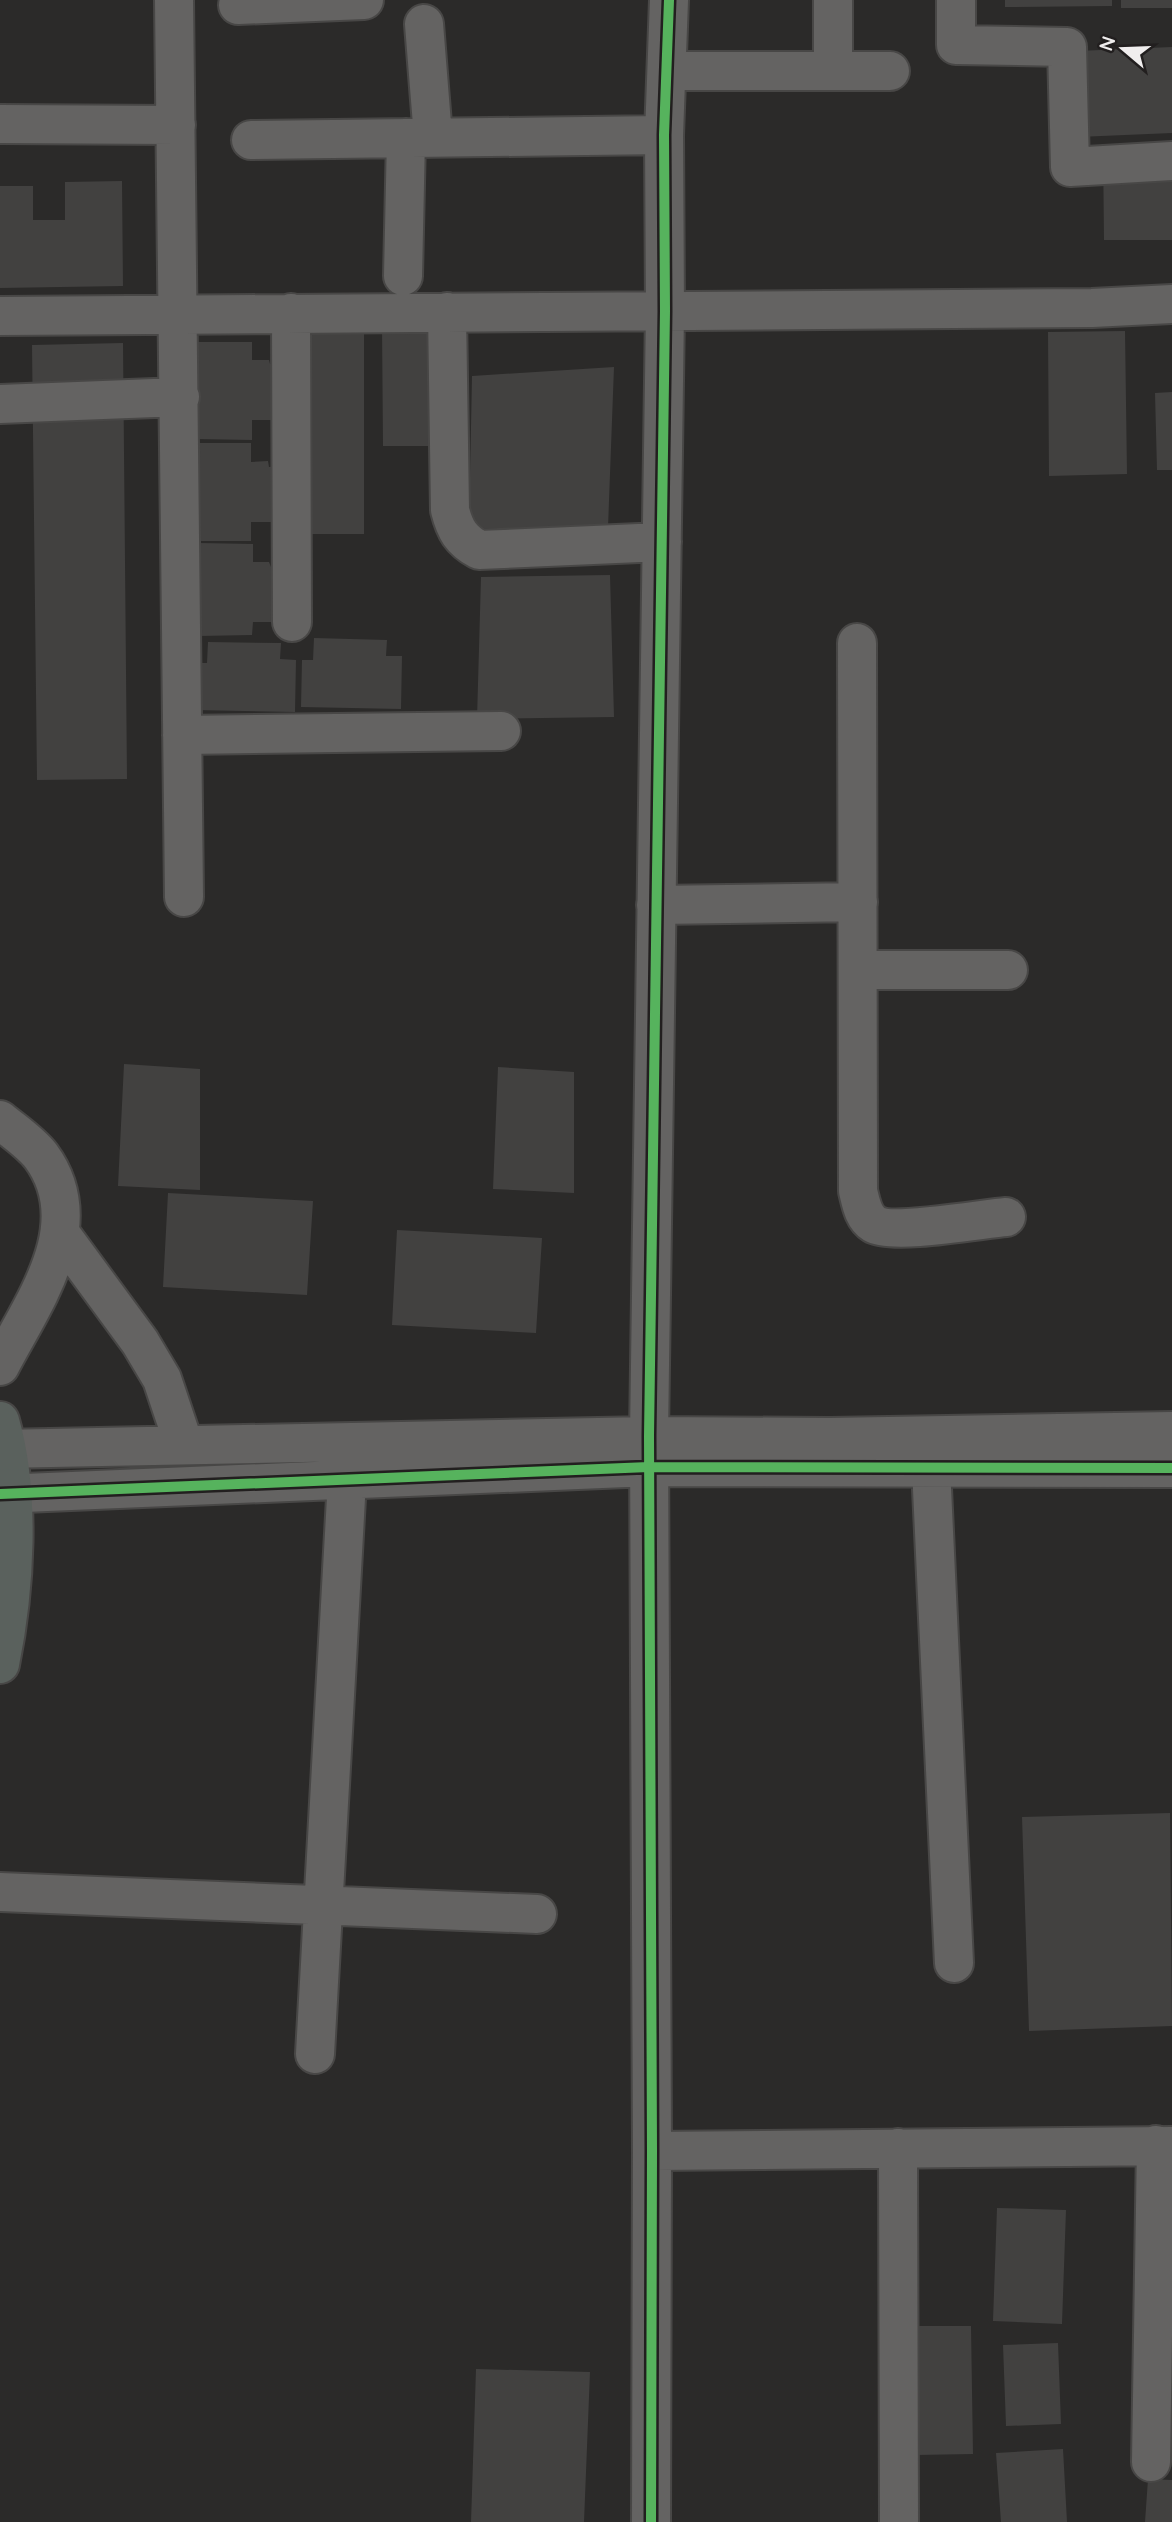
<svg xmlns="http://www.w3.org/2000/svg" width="1172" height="2522" viewBox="0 0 1172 2522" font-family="Quicksand,sans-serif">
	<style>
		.building { fill: #424140 }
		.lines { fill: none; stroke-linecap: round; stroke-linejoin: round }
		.minor-casing { stroke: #484746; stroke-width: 42 }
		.major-casing { stroke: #484746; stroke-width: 42 }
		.minor { stroke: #646362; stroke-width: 38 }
		.major { stroke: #5a615d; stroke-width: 38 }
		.cycleway-casing { stroke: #221f1f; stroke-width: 15 }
		.cycleway { stroke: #56b35d; stroke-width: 10 }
	</style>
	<rect width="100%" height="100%" fill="#2b2a29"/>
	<path class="building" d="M 1005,0 L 1112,0 L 1112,6 L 1005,7 Z
		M 1121,0 L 1172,0 L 1172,8 L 1121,8 Z
		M 1172,47 L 1172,133 L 1078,137 L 1077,51 Z
		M 1172,145 L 1172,240 L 1104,240 L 1103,146 Z
		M 122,181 L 123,286 L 0,288 L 0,186 L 33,186 L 33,220 L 65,220 L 65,182 Z
		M 297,323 L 364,323 L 364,534 L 297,534 Z
		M 436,325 L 436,446 L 383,446 L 382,326 Z
		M 1125,331 L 1127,474 L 1049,476 L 1048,332 Z
		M 198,342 L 252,342 L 252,360 L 269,360 L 270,364 L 284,365 L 283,420 L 252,420 L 252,440 L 197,439 Z
		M 123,343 L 127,779 L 37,780 L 32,345 Z
		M 614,367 L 608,528 L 469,529 L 472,376 Z
		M 1172,392 L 1172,470 L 1157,470 L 1155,393 Z
		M 197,443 L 251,443 L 251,462 L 268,461 L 269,467 L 283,466 L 282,522 L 251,522 L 251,541 L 197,541 Z
		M 199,543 L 253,544 L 253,562 L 269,562 L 271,567 L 284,567 L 284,622 L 253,622 L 252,635 L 199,636 Z
		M 610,575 L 614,717 L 477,719 L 481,577 Z
		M 314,638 L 387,640 L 386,656 L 402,656 L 401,709 L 301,707 L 302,660 L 313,660 Z
		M 208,642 L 281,643 L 280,659 L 296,660 L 295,712 L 195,710 L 195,663 L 207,663 Z
		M 124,1064 L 200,1069 L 200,1190 L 118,1186 Z
		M 498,1067 L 574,1072 L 574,1193 L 493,1189 Z
		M 168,1193 L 313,1201 L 307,1295 L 163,1287 Z
		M 397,1230 L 542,1238 L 536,1333 L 392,1325 Z
		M 1170,1813 L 1172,2026 L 1029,2031 L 1022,1817 Z
		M 997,2208 L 1066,2210 L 1062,2324 L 993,2321 Z
		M 914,2326 L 971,2326 L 973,2454 L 916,2455 Z
		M 1058,2343 L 1061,2424 L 1006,2426 L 1003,2345 Z
		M 476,2369 L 590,2372 L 584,2522 L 471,2522 Z
		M 1063,2449 L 1067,2522 L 1001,2522 L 996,2453 Z
		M 1148,2479 L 1172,2480 L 1172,2522 L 1145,2522 Z"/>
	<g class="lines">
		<g class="minor-casing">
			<path id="minor" d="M 174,0 L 184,897
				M 956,0 L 956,45 L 1067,47 L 1070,167 L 1172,161
				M 238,5 L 364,0
				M 424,24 L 433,137
				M 668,71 L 890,71
				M 833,71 L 833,0
				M 0,124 L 176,125
				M 251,140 L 664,135
				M 403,276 L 406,138
				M 447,312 L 450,510 C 455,530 461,540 479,550 L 662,542
				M 291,313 L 292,622
				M 0,316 L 1092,308 L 1172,304
				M 0,404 L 180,397
				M 857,643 L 858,1191 C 861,1203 863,1217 874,1224 C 892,1235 982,1219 1006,1217
				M 182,735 L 501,731
				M 656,905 L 858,902
				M 858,970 L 1008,970
				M 0,1120 C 13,1131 30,1142 41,1156 C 92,1225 32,1304 0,1366
				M 60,1233 L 140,1342 L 162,1379 L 184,1445
				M 0,1449 L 649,1436 L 830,1437 L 1172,1431
				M 931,1467 L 954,1963
				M 0,1494 L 649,1467 L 1172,1468
				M 0,1892 L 537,1914
				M 315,2054 L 347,1480
				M 898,2148 L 899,2522
				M 652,2151 L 1172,2146
				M 1151,2462 L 1156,2145
				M 651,2522 L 652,2151 L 649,1436 L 665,311 L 664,135 L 669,0"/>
		</g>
		<g class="major-casing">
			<path id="major" d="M 0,1421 C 21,1494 15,1590 0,1664"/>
		</g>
		<use href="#minor" class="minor"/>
		<use href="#major" class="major"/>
		<g class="cycleway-casing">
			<path id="cycleway" d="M 0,1494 L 649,1467 L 1172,1468
				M 651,2522 L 652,2151 L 649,1436 L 665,311 L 664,135 L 669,0"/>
		</g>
		<use href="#cycleway" class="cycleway"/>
	</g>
	<g transform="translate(1123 49) rotate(289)" stroke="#221f1f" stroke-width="5" paint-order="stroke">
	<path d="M0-5L12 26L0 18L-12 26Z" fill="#f0eeee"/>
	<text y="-10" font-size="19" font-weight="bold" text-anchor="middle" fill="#f0eeee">N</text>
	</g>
</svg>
